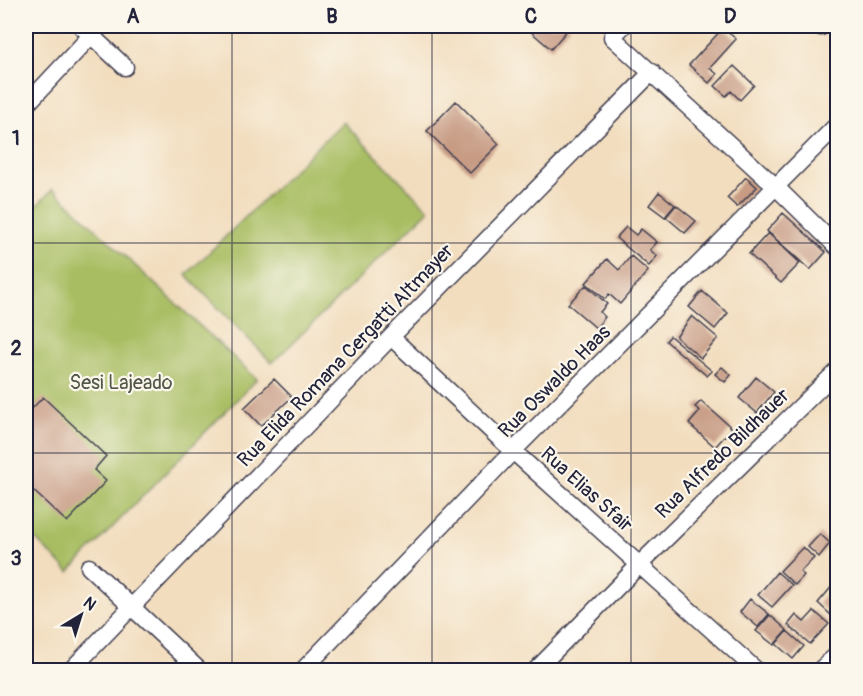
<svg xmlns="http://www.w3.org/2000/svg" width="863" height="696" viewBox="0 0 863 696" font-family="Pangolin,sans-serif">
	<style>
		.green { fill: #a8bd62; stroke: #65704e; stroke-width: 1.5 }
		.building { fill: #c79b84 }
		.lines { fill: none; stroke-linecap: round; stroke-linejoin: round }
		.street-casing { stroke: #413e4f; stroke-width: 19 }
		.street { stroke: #fff; stroke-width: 16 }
		.grid { fill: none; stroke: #22223b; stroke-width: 1.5; stroke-opacity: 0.55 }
		.labels { text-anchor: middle; stroke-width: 4.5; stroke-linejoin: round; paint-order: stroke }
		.street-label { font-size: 20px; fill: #22223b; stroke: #fbf7ec }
		.park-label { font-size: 20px; fill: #515849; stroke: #fbf7ec }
		.neatline { fill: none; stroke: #22223b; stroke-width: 2 }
		.grid-label { font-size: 20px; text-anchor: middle; font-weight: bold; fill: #22223b }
	</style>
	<rect width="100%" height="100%" fill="#fbf7ec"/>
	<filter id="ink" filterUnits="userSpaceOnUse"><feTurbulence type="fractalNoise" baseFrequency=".0167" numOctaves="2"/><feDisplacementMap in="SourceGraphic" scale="12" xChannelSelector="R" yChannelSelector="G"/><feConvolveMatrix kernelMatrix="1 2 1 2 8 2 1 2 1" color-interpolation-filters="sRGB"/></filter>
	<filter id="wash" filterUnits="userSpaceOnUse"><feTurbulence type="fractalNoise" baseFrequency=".008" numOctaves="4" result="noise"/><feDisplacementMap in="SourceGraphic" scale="24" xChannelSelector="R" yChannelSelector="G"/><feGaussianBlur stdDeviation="1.35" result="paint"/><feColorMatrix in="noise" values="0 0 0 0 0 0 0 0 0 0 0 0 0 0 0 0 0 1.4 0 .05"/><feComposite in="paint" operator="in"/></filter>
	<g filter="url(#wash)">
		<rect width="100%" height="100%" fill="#f2ddbe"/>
		<path class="green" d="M 343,122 L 429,210 L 272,363 L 186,275 Z
			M 53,189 L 257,379 L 69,572 L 26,530 L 26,216 Z"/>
		<g id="blocks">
			<path class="building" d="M 534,26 L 568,26 L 570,27 L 551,49 L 530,31 Z
				M 723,28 L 736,39 L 710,68 L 717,74 L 709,83 L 689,65 Z
				M 734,66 L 754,85 L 740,100 L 731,91 L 726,96 L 715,86 Z
				M 456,101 L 499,144 L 470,173 L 427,131 Z
				M 746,177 L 757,187 L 737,207 L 727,198 Z
				M 659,192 L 675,205 L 665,217 L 649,205 Z
				M 676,205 L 696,221 L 685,233 L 666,217 Z
				M 783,213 L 826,252 L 810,270 L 767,231 Z
				M 626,227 L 636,235 L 641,229 L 657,242 L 650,250 L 657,256 L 649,266 L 616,238 Z
				M 768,233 L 800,263 L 781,283 L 749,254 Z
				M 631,256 L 648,271 L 620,304 L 609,294 L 605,299 L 586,283 L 607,259 L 619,270 Z
				M 586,285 L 607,304 L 600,312 L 605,317 L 596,328 L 568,304 Z
				M 702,291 L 728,313 L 715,329 L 689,307 Z
				M 692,316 L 718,338 L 701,358 L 676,337 Z
				M 670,336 L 712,371 L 707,376 L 666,341 Z
				M 722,367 L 731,375 L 725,382 L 715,374 Z
				M 756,377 L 774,392 L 757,413 L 739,398 Z
				M 274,379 L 292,397 L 261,426 L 244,408 Z
				M 43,397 L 106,456 L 94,470 L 106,481 L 67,522 L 26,484 L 26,465 L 28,463 L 26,461 L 26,415 Z
				M 701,401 L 732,428 L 715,447 L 689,424 L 700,411 L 695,407 Z
				M 820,534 L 830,543 L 819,557 L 808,547 Z
				M 803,547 L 814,558 L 800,572 L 804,575 L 795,585 L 780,571 Z
				M 777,572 L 792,585 L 772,607 L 758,595 Z
				M 834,584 L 838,587 L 838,612 L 833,617 L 818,603 Z
				M 750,599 L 769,614 L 758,627 L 740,612 Z
				M 814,611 L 829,624 L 810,644 L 788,625 L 796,615 L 804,622 Z
				M 770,615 L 787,630 L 774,645 L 756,631 Z
				M 787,631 L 804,646 L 793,659 L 776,644 Z"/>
		</g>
	</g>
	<g filter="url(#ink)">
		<use href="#blocks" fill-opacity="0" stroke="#413e4f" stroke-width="1.5"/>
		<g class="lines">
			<g class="street-casing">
				<path id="street" d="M 81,26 L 125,67
					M 623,26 L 612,37 L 776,187 L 838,248
					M 819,26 L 821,27
					M 26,105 L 100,26
					M 391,337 L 513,451 L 756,670
					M 89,567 L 199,670
					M 71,670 L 391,337 L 652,72
					M 303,670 L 513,451 L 838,124
					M 536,670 L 640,564 L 838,370
					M 820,670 L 838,654"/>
			</g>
			<use href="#street" class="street"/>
		</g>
	</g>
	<path class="grid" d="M 232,26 L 232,670M 432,26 L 432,670M 631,26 L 631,670M 26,243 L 838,243M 26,453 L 838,453"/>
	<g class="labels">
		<g class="street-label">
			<text transform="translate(345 355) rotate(-46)" y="7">Rua Elida Romana Cergatti Altmayer</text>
			<text transform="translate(554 381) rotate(-45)" y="7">Rua Oswaldo Haas</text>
			<text transform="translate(722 453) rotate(-44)" y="7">Rua Alfredo Bildhauer</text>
			<text transform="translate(587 489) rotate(42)" y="7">Rua Elias Sfair</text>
		</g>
		<g class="park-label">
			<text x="121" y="389">Sesi Lajeado</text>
		</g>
	</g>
	<rect width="863" height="696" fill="none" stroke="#fbf7ec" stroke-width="66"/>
	<g transform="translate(81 615) rotate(38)" stroke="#fbf7ec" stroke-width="4.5" paint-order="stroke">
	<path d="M0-4.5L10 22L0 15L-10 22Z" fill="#22223b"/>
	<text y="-9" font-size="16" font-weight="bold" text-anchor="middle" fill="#22223b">N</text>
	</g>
	<rect x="33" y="33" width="797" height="630" class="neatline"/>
	<g class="grid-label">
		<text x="133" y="23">A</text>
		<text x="332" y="23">B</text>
		<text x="531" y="23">C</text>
		<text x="730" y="23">D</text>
		<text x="16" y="145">1</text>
		<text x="16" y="355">2</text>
		<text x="16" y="565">3</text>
	</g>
</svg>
